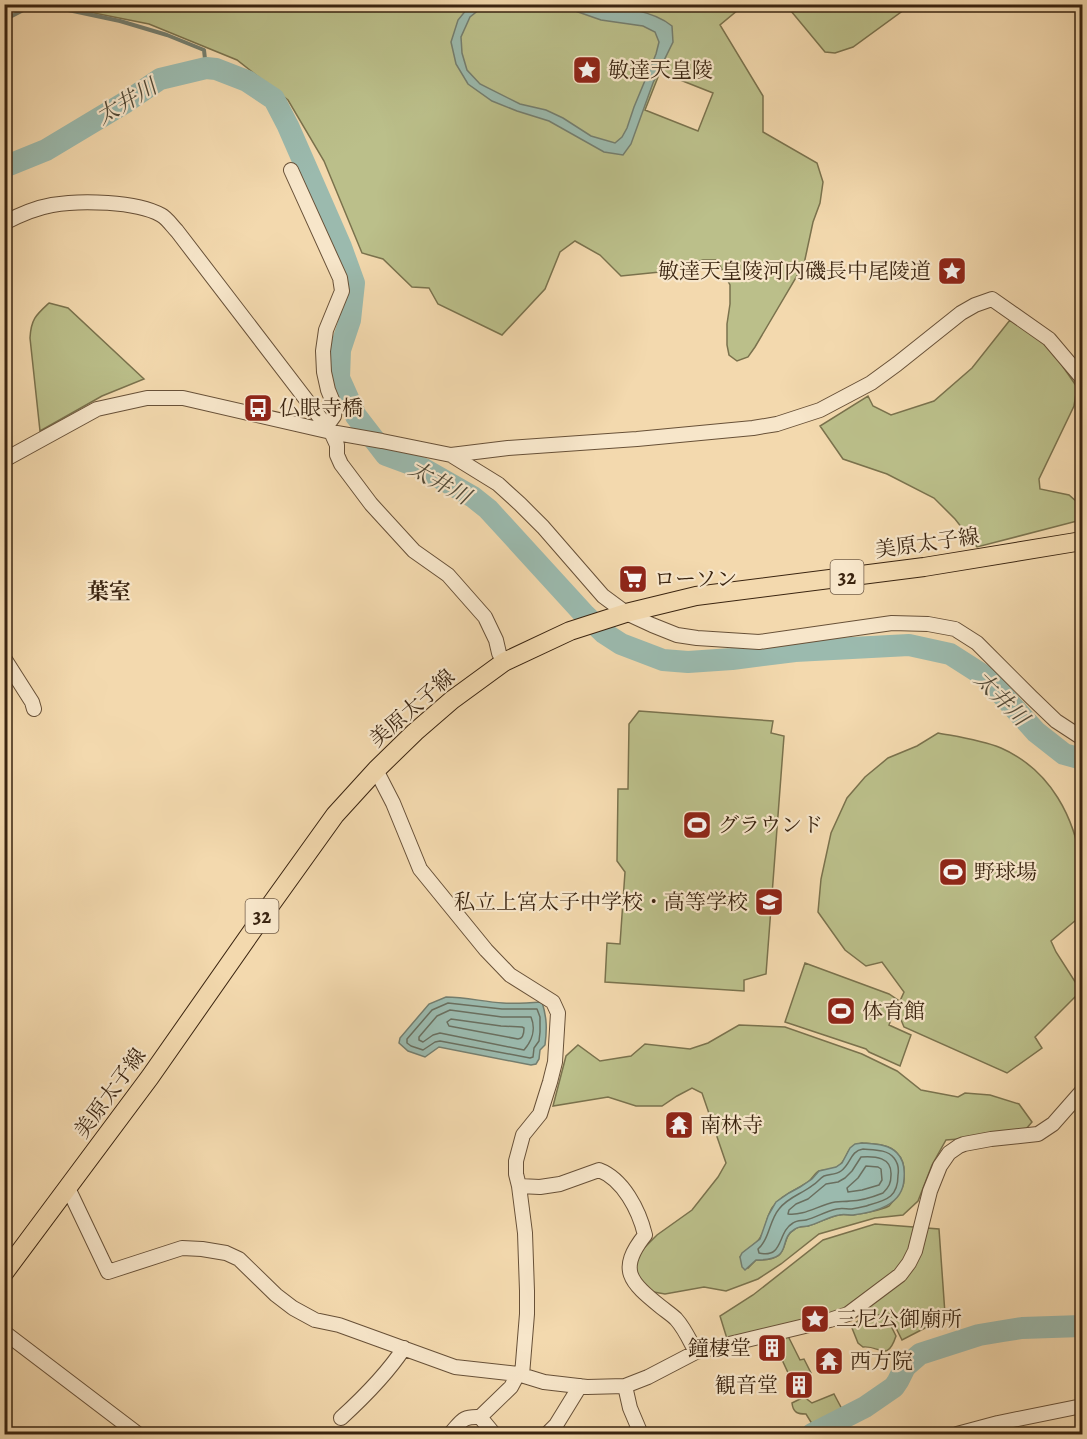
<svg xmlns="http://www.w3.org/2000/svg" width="1087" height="1439" viewBox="0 0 1087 1439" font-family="Alegreya,'Noto Serif JP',serif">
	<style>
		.green { fill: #bbbf8a; stroke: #7a724d; stroke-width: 1.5; fill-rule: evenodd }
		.water { fill: #9bbaae; stroke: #747e6f; stroke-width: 1.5 }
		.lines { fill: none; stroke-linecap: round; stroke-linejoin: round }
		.shore { stroke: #6a6f5f; stroke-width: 1.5 }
		.stream { stroke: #747e6f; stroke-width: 4 }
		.river { stroke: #9bbaae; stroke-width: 22 }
		.minor-casing { stroke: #685138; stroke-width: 16 }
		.major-casing { stroke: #3a2410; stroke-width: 20 }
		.minor { stroke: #f7e6ca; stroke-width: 14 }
		.major { stroke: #f3d9ae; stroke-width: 18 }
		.labels { text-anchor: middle; stroke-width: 4.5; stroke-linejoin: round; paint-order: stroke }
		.shield { fill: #f7e6ca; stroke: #735e48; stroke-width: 1.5 }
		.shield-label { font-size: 20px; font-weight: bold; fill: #3a2410 }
		.poi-label { font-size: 21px; fill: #3a2410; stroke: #f7e6ca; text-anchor: start }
		.street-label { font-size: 21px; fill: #3a2410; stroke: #f7e6ca }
		.water-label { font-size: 22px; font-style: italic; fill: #524a38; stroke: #f7e6ca }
		.neighbourhood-label { font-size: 22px; font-weight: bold; fill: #3a2410; stroke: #f7e6ca }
	</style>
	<rect width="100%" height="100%" fill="#f3d9ae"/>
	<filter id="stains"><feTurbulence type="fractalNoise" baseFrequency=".00333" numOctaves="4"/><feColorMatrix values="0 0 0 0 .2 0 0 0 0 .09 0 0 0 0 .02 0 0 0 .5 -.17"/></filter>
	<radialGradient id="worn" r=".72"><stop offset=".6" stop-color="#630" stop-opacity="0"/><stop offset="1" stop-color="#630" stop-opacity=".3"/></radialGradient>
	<path class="green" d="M 54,5 L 744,5 L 720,25 L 763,96 L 763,132 L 817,163 L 823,182 L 820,203 L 813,222 L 804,264 L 755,347 L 748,357 L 737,361 L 729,355 L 727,345 L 727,324 L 730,304 L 730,285 L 717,260 L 703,260 L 660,272 L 621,276 L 600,255 L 575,241 L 560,252 L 545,289 L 502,335 L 438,304 L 429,288 L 412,287 L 383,259 L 362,253 L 324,161 L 288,100 L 237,60 L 149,24 ZM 660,72 L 713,93 L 698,131 L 645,110 Z
		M 786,5 L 924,5 L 904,10 L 853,47 L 835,53 L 825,52 Z
		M 49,303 L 68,308 L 144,379 L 102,396 L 40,431 L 30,338 C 31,319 36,315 49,303 Z
		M 1010,320 L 1048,345 L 1077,387 L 1074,406 L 1039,479 L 1040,489 L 1069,495 L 1077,502 L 1081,520 L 977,547 L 955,519 L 934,498 L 887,474 L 843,459 L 820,426 L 868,396 L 873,406 L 891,415 L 934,401 L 972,368 Z
		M 639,711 L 773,721 L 771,733 L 784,736 L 766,974 L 744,980 L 744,991 L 605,982 L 607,943 L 620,944 L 625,872 L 617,861 L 618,789 L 628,789 L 629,724 Z
		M 938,733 C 959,737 981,740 1001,748 C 1051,770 1075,818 1082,868 C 1085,883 1083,900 1082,915 L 1051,941 L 1056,952 L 1081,991 L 1035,1037 L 1042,1048 L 1007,1073 L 904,1027 L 899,1015 L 902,1002 L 900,1001 L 904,992 L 882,962 L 866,966 L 845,950 L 818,912 L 821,879 L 831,833 L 847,798 L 865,777 L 888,758 L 917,746 Z
		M 805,963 L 889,994 L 898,1000 L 889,1025 L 911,1035 L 900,1066 L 869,1052 L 866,1049 L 785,1022 Z
		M 739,1025 L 785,1027 L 862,1054 L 897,1071 L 921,1090 L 958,1097 L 965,1093 L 990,1095 L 1019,1104 L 1032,1122 L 1026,1129 L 1011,1135 L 946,1140 L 932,1165 L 918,1201 L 903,1215 L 875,1218 L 819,1234 L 781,1264 L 758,1279 L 726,1291 L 704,1287 L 665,1294 L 648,1291 L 641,1283 L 635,1266 L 642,1250 L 657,1235 L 692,1210 L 718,1177 L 726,1163 L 702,1093 L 692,1088 L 677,1096 L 662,1106 L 636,1106 L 608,1097 L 553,1106 L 566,1056 L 578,1045 L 600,1061 L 631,1056 L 645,1044 L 690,1049 L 708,1043 ZM 862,1143 C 874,1144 889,1144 897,1153 C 904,1160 905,1169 904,1179 C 904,1186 902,1189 897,1195 C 895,1199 892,1203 889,1206 C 881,1210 862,1214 853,1215 C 848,1215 843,1214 839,1215 C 828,1217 819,1223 808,1226 C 804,1227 799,1226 795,1229 C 777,1239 795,1261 756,1260 L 748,1268 L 740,1257 C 745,1249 755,1246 760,1238 C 766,1229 766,1218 772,1208 C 780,1195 797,1190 809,1181 C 812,1179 815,1173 819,1171 C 824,1169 831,1171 837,1167 C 850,1159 843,1147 862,1143 Z
		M 875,1224 L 939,1229 L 945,1314 L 925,1328 L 902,1340 L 889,1314 L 849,1317 L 728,1342 L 720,1316 L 753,1295 L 823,1240 Z
		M 884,1318 L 888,1320 L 896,1336 C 887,1363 880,1345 863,1347 L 858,1343 L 852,1328 C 856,1316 873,1319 884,1318 Z
		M 788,1336 L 800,1360 L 804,1359 L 811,1373 L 803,1377 L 800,1372 L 790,1377 L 778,1351 L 780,1350 L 777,1345 L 785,1341 L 784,1338 Z
		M 834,1394 L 843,1411 L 842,1414 L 814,1427 L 806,1414 C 798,1414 793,1413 792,1403 L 804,1397 L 812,1403 Z"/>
	<path class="water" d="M 471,4 L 485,5 L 470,17 L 461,37 L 462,53 L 467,70 L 480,84 L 520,104 L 546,110 L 563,118 L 591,136 L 615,143 L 622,137 L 627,128 L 634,107 L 656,54 L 659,42 L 655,32 L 643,26 L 601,20 L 558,5 C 590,4 647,5 672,26 L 673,42 L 653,83 L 631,144 L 623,155 L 604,152 L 549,121 L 517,111 L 492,101 L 468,84 L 456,64 L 451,42 L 458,20 Z
		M 446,997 C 466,997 484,1002 503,1003 C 516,1004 529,1003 542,1002 C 547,1018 547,1029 545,1045 L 540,1050 L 539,1059 L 536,1064 L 531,1065 L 439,1047 L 425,1057 L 408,1051 L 399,1043 L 400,1038 L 429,1004 Z
		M 862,1143 C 874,1144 889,1144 897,1153 C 904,1160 905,1169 904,1179 C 903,1205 876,1212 853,1215 C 848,1215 843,1214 839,1215 C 828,1217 819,1223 808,1226 C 804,1227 799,1226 795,1229 C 776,1240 796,1260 756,1260 L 745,1270 L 742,1267 L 740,1257 L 742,1253 L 760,1239 L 768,1216 L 776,1202 L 789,1193 L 800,1187 L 812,1179 L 819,1171 L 836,1167 L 842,1163 L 850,1148 L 855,1144 Z"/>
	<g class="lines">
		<path class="shore" d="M 448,1003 L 502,1009 L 537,1009 L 540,1017 L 540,1032 L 539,1041 L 534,1048 L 533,1057 L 530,1058 L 440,1041 L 435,1042 L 423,1050 L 411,1046 L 407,1043 L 407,1039 L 432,1010 Z
			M 450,1010 L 502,1017 L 531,1017 C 536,1029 532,1041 524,1050 L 440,1033 L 433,1035 L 423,1042 L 419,1040 L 419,1037 L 437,1016 Z
			M 451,1019 L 501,1026 L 522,1027 L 524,1028 C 524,1033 523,1039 518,1039 L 449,1026 L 447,1022 Z
			M 863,1149 C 873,1150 887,1149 894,1158 C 898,1163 899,1169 898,1175 C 898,1196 888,1200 869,1205 C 864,1207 857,1208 851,1209 C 846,1209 842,1208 837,1209 C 826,1211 817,1217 806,1220 C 802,1221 797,1220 793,1223 C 777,1232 784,1259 759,1253 L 758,1249 C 770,1238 769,1221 779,1209 C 788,1197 802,1194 813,1185 C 817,1183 820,1178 824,1176 C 830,1174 836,1175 841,1171 C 851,1164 850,1151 863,1149 Z
			M 861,1157 C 875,1156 892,1157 891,1175 C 891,1183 889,1187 883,1193 C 873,1197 861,1201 850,1201 C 845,1202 840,1201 835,1202 C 819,1205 804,1216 788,1214 L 789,1210 L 796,1204 L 808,1199 L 826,1184 L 838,1182 L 845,1178 L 852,1171 Z
			M 866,1166 L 878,1167 L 881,1169 L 882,1180 L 879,1185 L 862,1190 L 848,1192 L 847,1188 L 858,1178 Z"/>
		<path class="stream" d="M 40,4 L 120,21 L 167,35 L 204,50 L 206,68
			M 4,20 L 35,4"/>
		<path class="river" d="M 4,167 L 46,150 L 126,102 L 160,79 L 206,68 L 216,69 L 247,81 L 274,99 L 288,126 L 341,247 L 354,283 L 350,320 L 340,350 L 339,378 L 356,416 L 386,455 L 424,469 L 473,497 L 488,509 L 584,614 L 604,633 L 621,644 L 663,660 L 688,662 L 732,659 L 795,651 L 909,645 L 950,654 L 986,677 L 1036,732 L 1064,754 L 1082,759
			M 812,1434 L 865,1407 L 894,1387 L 898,1381 L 905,1367 L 920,1354 L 979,1335 L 1003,1331 L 1022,1328 L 1082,1326"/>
		<g class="minor-casing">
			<path id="minor" d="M 291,170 L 340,278 L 342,291 L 326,330 L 323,351 L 324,372 L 328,390 L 335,407 L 334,416 L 326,427
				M 4,223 C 19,215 35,208 52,205 C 80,200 136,201 161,215 C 167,218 172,226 177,231 L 331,432 L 337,445 L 337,455 L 341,464 L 371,504 L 414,551 L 448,575 L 485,617 L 496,640 L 499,653 L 504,662
				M 451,455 L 498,484 L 520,504 L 543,527 L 603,596 L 626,613 L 652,625 L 677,635 L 697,638 L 759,642 L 892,623 L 928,624 L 955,629 L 977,643 L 1031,697 L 1056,721 L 1082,738
				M 4,460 L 97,409 L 147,398 L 183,398 L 331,432 L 382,441 L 451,455 L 508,448 L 637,439 L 753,428 L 777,424 L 820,410 L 871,383 L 897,364 L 961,313 L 975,305 L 992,299 L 1049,339 L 1082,378
				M 4,658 L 32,702 L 34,709
				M 376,770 L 393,803 L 420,869 L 486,950 L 510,975 L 553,1002 L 558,1013 L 555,1062 L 550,1082 L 540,1114 L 523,1135 L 516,1161 L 516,1174 L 519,1186 L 525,1233 L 527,1291 L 527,1314 L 522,1375
				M 519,1186 L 540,1187 L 560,1184 L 599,1170 C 623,1179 639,1210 645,1235 C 617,1270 630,1282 661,1307 C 666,1311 672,1315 676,1319 C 685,1329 690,1341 696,1352
				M 68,1188 L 108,1272 L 182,1248 L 202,1249 L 226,1253 L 239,1259 L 276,1295 L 293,1308 L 315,1320 L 339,1325 L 455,1367 L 518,1374 L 544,1382 L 587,1387 L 625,1386 L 648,1377 L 696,1352 L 830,1320 L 848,1314 L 900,1275 L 909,1263 L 915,1251 L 930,1191 L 940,1166 L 949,1153 L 959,1146 L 964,1144 L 991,1139 L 1038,1134 L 1053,1124 L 1082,1091
				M 4,1332 L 138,1434
				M 625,1386 L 630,1408 L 641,1434
				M 480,1417 L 494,1434
				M 341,1418 C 364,1397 387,1374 404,1348
				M 450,1434 C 462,1421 462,1416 480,1417 L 511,1387 L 518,1374
				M 547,1434 L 556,1425 L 580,1386
				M 957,1434 L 998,1423 L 1082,1406"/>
		</g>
		<g class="major-casing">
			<path id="major" d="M 4,1273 L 150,1077 L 269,907 L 335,815 L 376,770 L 415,732 L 452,700 L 504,662 L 570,631 L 626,613 L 696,596 L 924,567 L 1082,541"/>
		</g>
		<use href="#minor" class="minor"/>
		<use href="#major" class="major"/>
	</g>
	<defs>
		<g id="sight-square" transform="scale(1.5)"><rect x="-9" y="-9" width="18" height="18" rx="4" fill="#8f2418" stroke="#f7e6ca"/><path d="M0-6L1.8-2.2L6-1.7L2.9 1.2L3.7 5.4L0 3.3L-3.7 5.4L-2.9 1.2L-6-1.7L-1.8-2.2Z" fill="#fff"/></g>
		<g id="bus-square" transform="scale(1.5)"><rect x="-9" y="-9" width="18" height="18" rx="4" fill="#8f2418" stroke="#f7e6ca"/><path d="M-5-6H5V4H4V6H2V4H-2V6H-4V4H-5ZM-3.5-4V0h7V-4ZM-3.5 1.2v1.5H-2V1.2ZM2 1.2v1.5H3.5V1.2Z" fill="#fff"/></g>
		<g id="supermarket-square" transform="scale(1.5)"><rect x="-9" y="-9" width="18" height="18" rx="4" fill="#8f2418" stroke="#f7e6ca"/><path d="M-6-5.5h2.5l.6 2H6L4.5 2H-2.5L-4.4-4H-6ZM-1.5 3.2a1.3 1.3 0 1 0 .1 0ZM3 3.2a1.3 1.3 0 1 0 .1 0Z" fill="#fff"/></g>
		<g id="stadium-square" transform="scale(1.5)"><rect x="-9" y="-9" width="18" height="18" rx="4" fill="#8f2418" stroke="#f7e6ca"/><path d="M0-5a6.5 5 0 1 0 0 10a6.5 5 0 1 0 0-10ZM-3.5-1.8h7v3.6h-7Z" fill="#fff"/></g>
		<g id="school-square" transform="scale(1.5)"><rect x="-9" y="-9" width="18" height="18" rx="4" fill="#8f2418" stroke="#f7e6ca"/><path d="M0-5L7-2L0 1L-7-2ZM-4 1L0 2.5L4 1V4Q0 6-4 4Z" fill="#fff"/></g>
		<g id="temple-square" transform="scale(1.5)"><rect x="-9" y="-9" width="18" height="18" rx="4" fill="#8f2418" stroke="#f7e6ca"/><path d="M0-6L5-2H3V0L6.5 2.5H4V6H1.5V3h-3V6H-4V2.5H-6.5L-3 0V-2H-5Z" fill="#fff"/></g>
		<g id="building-square" transform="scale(1.5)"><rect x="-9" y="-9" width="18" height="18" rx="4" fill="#8f2418" stroke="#f7e6ca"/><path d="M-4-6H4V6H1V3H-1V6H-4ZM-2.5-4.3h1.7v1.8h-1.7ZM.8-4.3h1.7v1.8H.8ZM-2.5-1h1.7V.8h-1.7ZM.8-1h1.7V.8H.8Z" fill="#fff"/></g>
	</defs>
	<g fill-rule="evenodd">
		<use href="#sight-square" x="587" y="70"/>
		<use href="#sight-square" x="952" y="271"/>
		<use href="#bus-square" x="258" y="408"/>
		<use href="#supermarket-square" x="633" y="579"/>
		<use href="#stadium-square" x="697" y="825"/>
		<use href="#stadium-square" x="953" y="872"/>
		<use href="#school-square" x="769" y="902"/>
		<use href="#stadium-square" x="841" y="1011"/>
		<use href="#temple-square" x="679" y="1125"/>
		<use href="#sight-square" x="815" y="1319"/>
		<use href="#building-square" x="772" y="1348"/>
		<use href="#temple-square" x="829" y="1361"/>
		<use href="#building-square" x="799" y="1385"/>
	</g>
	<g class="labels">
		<g class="shield">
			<rect x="830.5" y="560" width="33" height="34" rx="4.5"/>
			<rect x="245.5" y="899" width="33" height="34" rx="4.5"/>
		</g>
		<g class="shield-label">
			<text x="847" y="584">32</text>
			<text x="262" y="923">32</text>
		</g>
		<g class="poi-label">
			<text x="608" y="77">敏達天皇陵</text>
			<text x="931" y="278" text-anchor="end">敏達天皇陵河内磯長中尾陵道</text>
			<text x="279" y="415">仏眼寺橋</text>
			<text x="654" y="586">ローソン</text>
			<text x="718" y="832">グラウンド</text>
			<text x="974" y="879">野球場</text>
			<text x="748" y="909" text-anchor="end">私立上宮太子中学校・高等学校</text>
			<text x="862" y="1018">体育館</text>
			<text x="700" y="1132">南林寺</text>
			<text x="836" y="1326">三尼公御廟所</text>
			<text x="751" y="1355" text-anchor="end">鐘棲堂</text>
			<text x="850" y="1368">西方院</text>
			<text x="778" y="1392" text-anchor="end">観音堂</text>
		</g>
		<g class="street-label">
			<text transform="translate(927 543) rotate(-8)" y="7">美原太子線</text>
			<text transform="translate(412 708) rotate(-41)" y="7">美原太子線</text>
			<text transform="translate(110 1093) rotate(-54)" y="7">美原太子線</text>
		</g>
		<g class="water-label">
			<text transform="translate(126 101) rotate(-31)" y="8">太井川</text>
			<text transform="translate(440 482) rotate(29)" y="8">太井川</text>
			<text transform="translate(1002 698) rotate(45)" y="8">太井川</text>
		</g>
		<g class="neighbourhood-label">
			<text x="109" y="599">葉室</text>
		</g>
	</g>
	<rect width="1087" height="1439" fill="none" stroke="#f3d9ae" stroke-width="24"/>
	<rect x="6" y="6" width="1075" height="1427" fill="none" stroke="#3a2410" stroke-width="3"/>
	<rect x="12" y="12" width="1063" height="1415" fill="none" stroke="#3a2410" stroke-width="1.5"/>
	<rect width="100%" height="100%" filter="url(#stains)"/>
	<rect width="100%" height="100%" fill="url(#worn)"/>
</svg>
